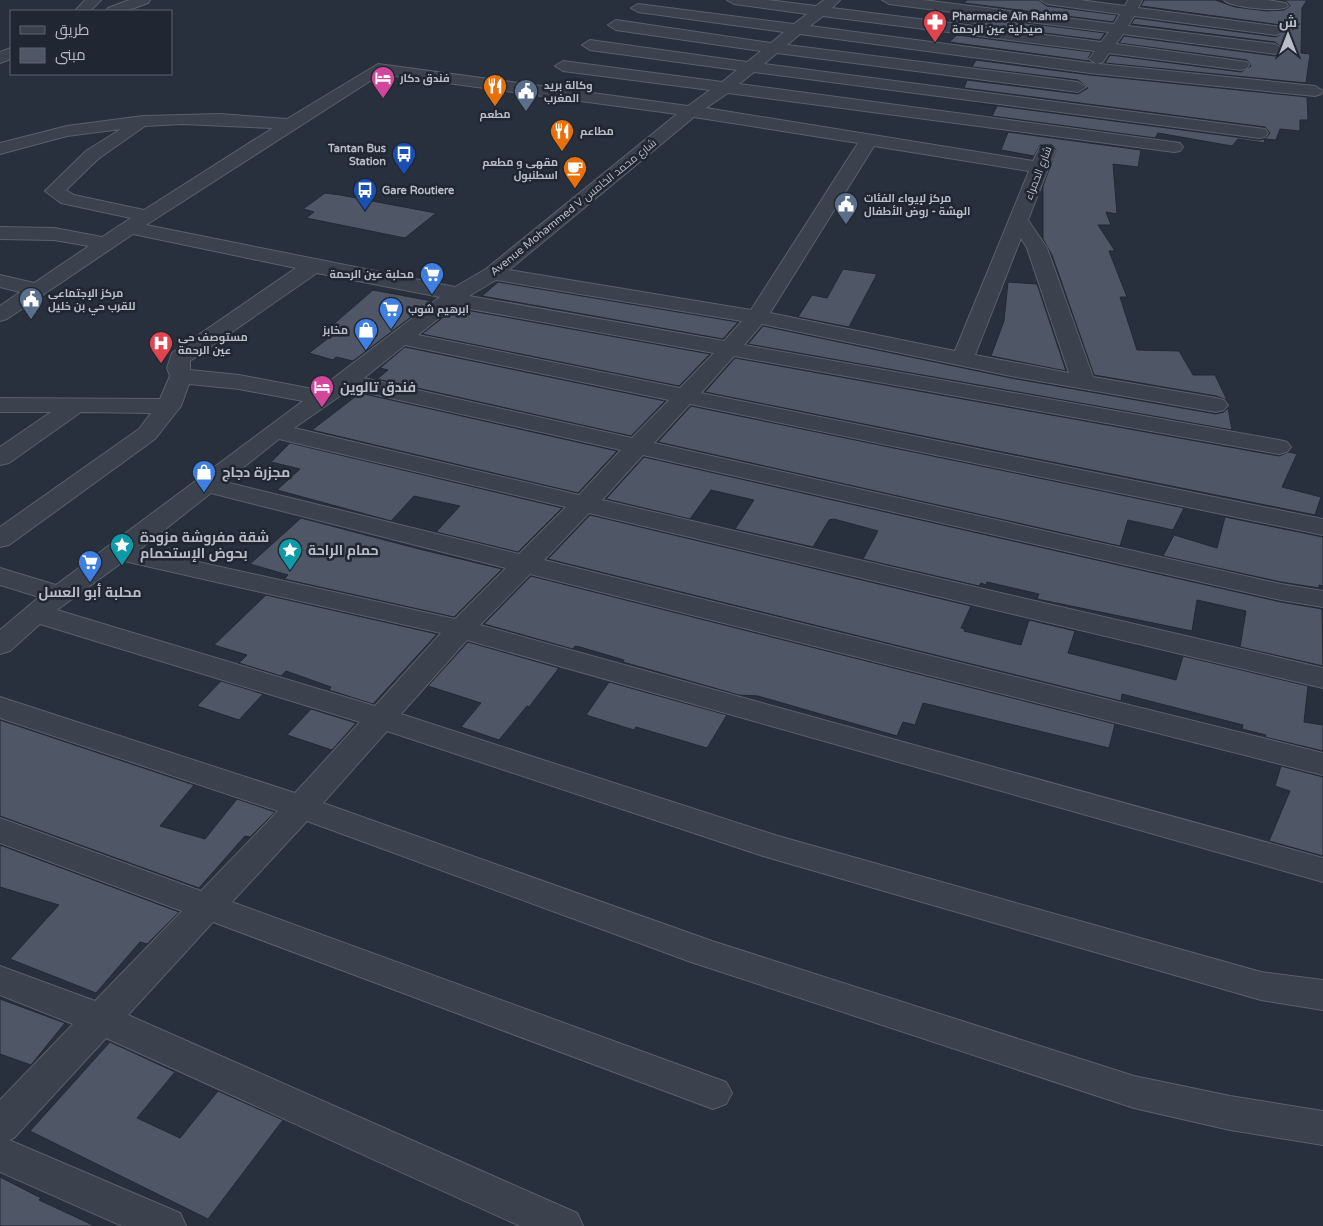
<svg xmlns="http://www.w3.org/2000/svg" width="1323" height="1226" viewBox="0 0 1323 1226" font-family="'Varela Round',Cairo,sans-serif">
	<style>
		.building { fill: #4f5665; stroke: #232934 }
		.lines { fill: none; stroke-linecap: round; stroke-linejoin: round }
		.minor-casing { stroke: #5a606b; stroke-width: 2 }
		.minor { fill: #3c424d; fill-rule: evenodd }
		.labels { text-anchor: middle; stroke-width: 5; stroke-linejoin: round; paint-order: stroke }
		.far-poi-label { font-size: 11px; font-weight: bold; fill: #b8bdc8; stroke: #212732; text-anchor: start }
		.far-street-label { font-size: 11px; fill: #b8bdc8; stroke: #212732 }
		.poi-label { font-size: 14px; font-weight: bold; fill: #b8bdc8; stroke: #212732; text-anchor: start }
	</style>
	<rect width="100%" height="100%" fill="#28303d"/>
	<path class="building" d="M 967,0 L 1038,0 L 1047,6 L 1117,15 L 1113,22 L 964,3 Z
		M 1144,0 L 1215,0 L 1235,7 L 1267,11 L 1284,10 L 1290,6 L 1286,1 L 1279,0 L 1307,0 L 1302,8 L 1301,53 L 1310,54 L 1306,83 L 1105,63 L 1110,55 L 1241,72 L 1251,66 L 1247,60 L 1119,43 L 1124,36 L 1275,56 L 1285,50 L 1275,42 L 1131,24 L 1135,18 L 1276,37 L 1286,30 L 1281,25 L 1141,6 Z
		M 954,14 L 1105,33 L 1100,40 L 948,21 Z
		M 957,35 L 1092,52 L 1088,58 L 1089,61 L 949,42 Z
		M 976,60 L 1090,75 L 1307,97 L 1308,120 L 1300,120 L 1300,131 L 1280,129 L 1276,140 L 1265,139 L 1270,133 L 1265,127 L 964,88 L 967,80 L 1078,94 L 1088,88 L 1078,80 L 972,67 Z
		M 976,103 L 1259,140 L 1265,139 L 1264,143 L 1238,139 L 1232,146 L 1158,133 L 1155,138 L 992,116 L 997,106 Z
		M 1008,132 L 1141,150 L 1138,167 L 1113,164 L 1117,214 L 1106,212 L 1111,225 L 1098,225 L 1115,251 L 1109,251 L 1127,297 L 1120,297 L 1137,350 L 1179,351 L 1193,375 L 1215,375 L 1227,400 L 1216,396 L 1094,375 L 1052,255 L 1043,239 L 1043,186 L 1056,150 L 1052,145 L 1040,145 L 1034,156 L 1001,150 Z
		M 325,193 L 340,195 L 436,213 L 405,238 L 306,218 L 314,212 L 303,209 Z
		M 843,269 L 877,274 L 849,327 L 798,317 L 812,295 L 827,298 Z
		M 498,282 L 738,322 L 723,339 L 482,296 Z
		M 1008,282 L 1037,284 L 1066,371 L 991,356 L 1004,321 Z
		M 373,290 L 432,301 L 353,361 L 336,357 L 333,360 L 309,353 L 339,330 L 329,328 Z
		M 455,308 L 710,354 L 679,386 L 422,334 Z
		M 763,326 L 1011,378 L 1216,414 L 1224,412 L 1228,408 L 1232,430 L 748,344 Z
		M 405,347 L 665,401 L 631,436 L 377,379 L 388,370 L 380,368 Z
		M 735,358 L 1279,456 L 1289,452 L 1297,454 L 1282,487 L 1321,497 L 1315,515 L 705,392 Z
		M 360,393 L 617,451 L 578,493 L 312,430 Z
		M 691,406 L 1184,508 L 1173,530 L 1128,520 L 1120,546 L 658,442 Z
		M 290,443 L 562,508 L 518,552 L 436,532 L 460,506 L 414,496 L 391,521 L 277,490 L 300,469 L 271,462 Z
		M 644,457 L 1281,602 L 1322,609 L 1323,666 L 1240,647 L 1246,611 L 1197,600 L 1192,631 L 1037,599 L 1039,594 L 987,582 L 986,585 L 981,583 L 979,586 L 863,559 L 878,531 L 834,519 L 829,520 L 813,547 L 735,529 L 754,500 L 711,490 L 690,519 L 606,499 Z
		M 590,515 L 971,606 L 961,628 L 965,629 L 964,631 L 1021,645 L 1029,620 L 1075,631 L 1068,653 L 1176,680 L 1183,656 L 1308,686 L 1304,722 L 1323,725 L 1323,751 L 1265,737 L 1266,735 L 1242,729 L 1243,725 L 1122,694 L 1121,701 L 548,559 Z
		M 1225,517 L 1323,537 L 1323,586 L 1319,585 L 1319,588 L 1281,582 L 1163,556 L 1174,535 L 1217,548 Z
		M 301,518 L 419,549 L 502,569 L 454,617 L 284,579 L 288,575 L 250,564 Z
		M 531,576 L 1115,724 L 1109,748 L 923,703 L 915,725 L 903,722 L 897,736 L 758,696 L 739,695 L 623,662 L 624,660 L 580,647 L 575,646 L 573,649 L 484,624 Z
		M 266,595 L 437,634 L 373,704 L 329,690 L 331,687 L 286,671 L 281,676 L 239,663 L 247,655 L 214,645 Z
		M 468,642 L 559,668 L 529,707 L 527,706 L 499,740 L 461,727 L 481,703 L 428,686 Z
		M 221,681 L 263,694 L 239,720 L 197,706 Z
		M 609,682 L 727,715 L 707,748 L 636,727 L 634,730 L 586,715 Z
		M 311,709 L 356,723 L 332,750 L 287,735 Z
		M 0,720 L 194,785 L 160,826 L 205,839 L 237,799 L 275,812 L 250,837 L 245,836 L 199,888 L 0,816 Z
		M 1281,766 L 1323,777 L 1323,856 L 1269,841 L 1290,791 L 1275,786 Z
		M 0,845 L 179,912 L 147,944 L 140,942 L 96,993 L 10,959 L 59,905 L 0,887 Z
		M 0,999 L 65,1023 L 31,1065 L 0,1054 Z
		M 110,1042 L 175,1072 L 137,1118 L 180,1138 L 218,1091 L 283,1120 L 208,1219 L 30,1131 Z
		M 0,1177 L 41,1198 L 39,1200 L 95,1226 L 0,1226 Z"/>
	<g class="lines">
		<g class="minor-casing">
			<path id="minor" d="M 85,0 L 101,0 L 90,11 L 75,11 Z
				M 129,0 L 150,0 L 148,3 L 126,11 L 106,11 L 108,8 Z
				M 727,0 L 768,0 L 816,6 L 824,0 L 840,0 L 832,8 L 1101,42 L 1109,32 L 889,4 L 882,0 L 923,0 L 1114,24 L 1120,14 L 1047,4 L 1040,0 L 1080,0 L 1125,6 L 1128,0 L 1142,0 L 1138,8 L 1281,27 L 1284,30 L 1281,33 L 1276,35 L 1134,16 L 1128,26 L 1275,44 L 1283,49 L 1275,54 L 1123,34 L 1116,44 L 1247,62 L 1249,65 L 1247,68 L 1241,70 L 1109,53 L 1103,62 L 1097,64 L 1089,59 L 1095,51 L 823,16 L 810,26 L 1090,63 L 1315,86 L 1323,91 L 1321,94 L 1315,96 L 1090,73 L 800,34 L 787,45 L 1078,82 L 1086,87 L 1078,92 L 777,53 L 764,64 L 1265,129 L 1268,133 L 1265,137 L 1259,138 L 754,72 L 739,84 L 1180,143 L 1183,147 L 1180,151 L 1174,152 L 728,93 L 706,108 L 1033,161 L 1040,147 L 1052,147 L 1055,151 L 1028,220 L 1047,248 L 1093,377 L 1216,398 L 1224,400 L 1228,405 L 1224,410 L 1216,412 L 1011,376 L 762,324 L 744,345 L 1279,440 L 1287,442 L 1291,447 L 1287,452 L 1279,454 L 734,356 L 701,393 L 1323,519 L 1323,535 L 690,404 L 654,443 L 1281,584 L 1323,591 L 1323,607 L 1281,600 L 643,455 L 602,500 L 1323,668 L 1323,688 L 589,513 L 544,560 L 1323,753 L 1323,775 L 530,574 L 480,625 L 1323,858 L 1323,882 L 467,640 L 401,714 L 778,836 L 1261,972 L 1323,980 L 1323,1010 L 1261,1000 L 763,856 L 387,731 L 323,803 L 712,941 L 1134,1076 L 1230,1096 L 1323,1111 L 1323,1145 L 1230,1130 L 1134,1108 L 691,962 L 307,821 L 232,902 L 726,1082 L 732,1093 L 726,1104 L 713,1109 L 213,922 L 128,1015 L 577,1213 L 583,1226 L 520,1226 L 106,1038 L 14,1138 L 9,1140 L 180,1213 L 186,1226 L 122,1226 L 0,1172 L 0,1100 L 73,1024 L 0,995 L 0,966 L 95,1001 L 182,911 L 0,843 L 0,818 L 201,891 L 278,811 L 0,718 L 0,697 L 295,793 L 360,722 L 40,624 L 10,651 L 0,654 L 0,630 L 39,597 L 0,585 L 0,568 L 56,585 L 303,401 L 239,389 L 189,384 L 181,406 L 155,439 L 9,545 L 0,547 L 0,527 L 139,429 L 151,413 L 81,412 L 9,463 L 0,465 L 0,447 L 51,412 L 0,412 L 0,398 L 160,399 L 170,376 L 167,368 L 172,353 L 296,268 L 133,234 L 7,319 L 0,321 L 0,306 L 20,292 L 0,287 L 0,275 L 34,283 L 89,246 L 54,240 L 0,239 L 0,227 L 54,228 L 102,237 L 131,218 L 61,203 L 45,191 L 86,151 L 121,129 L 67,136 L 0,154 L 0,143 L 67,126 L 143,116 L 220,114 L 287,119 L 378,64 L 688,106 L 710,90 L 563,71 L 555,66 L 563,61 L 722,82 L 737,70 L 590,50 L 582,45 L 590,40 L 747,62 L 761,51 L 616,30 L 608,25 L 616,20 L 771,43 L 784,32 L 638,12 L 631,8 L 638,4 L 794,24 L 807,14 L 734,4 ZM 381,74 L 677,114 L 486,269 L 455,287 L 146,225 ZM 694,117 L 858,143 L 751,310 L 509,270 ZM 182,124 L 273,128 L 144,210 L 74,195 L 66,190 L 98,159 L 145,126 ZM 874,146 L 1029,171 L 955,351 L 770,313 ZM 1021,238 L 1027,248 L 1069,373 L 975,355 ZM 317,273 L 440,297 L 318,390 L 239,375 L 190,370 L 190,361 ZM 496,280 L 742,321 L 724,341 L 469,296 ZM 454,306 L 714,353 L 680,388 L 418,335 ZM 405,345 L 669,400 L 632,438 L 364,378 ZM 350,389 L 621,450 L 579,495 L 294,428 ZM 279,439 L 566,507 L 519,554 L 225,482 ZM 211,493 L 506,568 L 455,619 L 140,549 ZM 124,561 L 441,633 L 375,706 L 57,610 Z
				M 1224,0 L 1267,0 L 1286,3 L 1288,6 C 1283,13 1229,7 1224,0 Z
				M 11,48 L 11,59 L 0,63 L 0,52 Z"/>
		</g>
		<use href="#minor" class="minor"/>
	</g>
	<defs>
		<g id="pharmacy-pin" transform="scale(1.25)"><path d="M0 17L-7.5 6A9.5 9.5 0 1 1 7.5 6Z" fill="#e0444e" stroke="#212732"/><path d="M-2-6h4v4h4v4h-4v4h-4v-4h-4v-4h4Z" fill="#fff"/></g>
		<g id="hotel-pin" transform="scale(1.25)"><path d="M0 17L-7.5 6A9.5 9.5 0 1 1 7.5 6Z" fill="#d1479c" stroke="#212732"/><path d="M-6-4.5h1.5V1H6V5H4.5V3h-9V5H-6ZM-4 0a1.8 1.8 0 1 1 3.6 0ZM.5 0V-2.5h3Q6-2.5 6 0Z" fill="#fff"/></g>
		<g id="restaurant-pin" transform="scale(1.25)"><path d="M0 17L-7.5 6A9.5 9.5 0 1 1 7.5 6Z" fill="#e8710a" stroke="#212732"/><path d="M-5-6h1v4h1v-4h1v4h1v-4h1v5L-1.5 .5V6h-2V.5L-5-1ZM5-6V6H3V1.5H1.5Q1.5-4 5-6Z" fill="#fff"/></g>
		<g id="civic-pin" transform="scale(1.25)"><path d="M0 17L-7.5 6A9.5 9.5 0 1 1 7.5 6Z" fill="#5c6f8a" stroke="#212732"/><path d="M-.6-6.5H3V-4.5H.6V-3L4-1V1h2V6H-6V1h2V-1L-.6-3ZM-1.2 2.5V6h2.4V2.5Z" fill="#fff"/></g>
		<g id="bus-pin" transform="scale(1.25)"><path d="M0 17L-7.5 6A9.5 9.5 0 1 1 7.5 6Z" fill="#1a4fb4" stroke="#212732"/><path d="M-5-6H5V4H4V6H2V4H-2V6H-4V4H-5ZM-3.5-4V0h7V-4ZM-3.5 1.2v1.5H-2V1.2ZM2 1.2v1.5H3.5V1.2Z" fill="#fff"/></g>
		<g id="cafe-pin" transform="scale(1.25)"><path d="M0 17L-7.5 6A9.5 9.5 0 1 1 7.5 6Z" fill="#e8710a" stroke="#212732"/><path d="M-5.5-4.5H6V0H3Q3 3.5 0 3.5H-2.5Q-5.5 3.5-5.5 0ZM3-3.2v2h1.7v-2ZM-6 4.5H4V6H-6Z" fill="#fff"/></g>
		<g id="supermarket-pin" transform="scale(1.25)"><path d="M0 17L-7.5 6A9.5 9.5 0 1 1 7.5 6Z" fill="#3f7fe0" stroke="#212732"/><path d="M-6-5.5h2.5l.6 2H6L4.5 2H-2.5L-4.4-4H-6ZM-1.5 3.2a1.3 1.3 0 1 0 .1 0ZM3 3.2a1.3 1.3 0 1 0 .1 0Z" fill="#fff"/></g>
		<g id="shop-pin" transform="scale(1.25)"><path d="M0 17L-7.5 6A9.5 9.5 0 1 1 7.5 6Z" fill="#3f7fe0" stroke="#212732"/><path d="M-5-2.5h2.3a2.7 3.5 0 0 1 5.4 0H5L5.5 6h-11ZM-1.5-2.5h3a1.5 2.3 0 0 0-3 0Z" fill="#fff"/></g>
		<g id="hospital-pin" transform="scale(1.25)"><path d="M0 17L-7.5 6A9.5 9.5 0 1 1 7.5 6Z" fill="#e0444e" stroke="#212732"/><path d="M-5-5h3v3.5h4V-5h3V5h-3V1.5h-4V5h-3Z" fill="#fff"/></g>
		<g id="sight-pin" transform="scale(1.25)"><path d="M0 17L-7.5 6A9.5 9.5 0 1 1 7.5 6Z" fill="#0f9aa8" stroke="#212732"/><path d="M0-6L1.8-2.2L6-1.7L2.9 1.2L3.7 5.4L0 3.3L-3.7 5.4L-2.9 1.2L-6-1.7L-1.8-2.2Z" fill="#fff"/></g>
	</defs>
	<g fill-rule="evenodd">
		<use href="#pharmacy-pin" x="935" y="22"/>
		<use href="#hotel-pin" x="383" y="78"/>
		<use href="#restaurant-pin" x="495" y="86"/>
		<use href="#civic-pin" x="526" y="91"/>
		<use href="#restaurant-pin" x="562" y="131"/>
		<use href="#bus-pin" x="404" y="154"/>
		<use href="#cafe-pin" x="575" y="168"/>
		<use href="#bus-pin" x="365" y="190"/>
		<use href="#civic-pin" x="846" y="204"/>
		<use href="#supermarket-pin" x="432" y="274"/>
		<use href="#civic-pin" x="31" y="299"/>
		<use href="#supermarket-pin" x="391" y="309"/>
		<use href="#shop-pin" x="366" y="330"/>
		<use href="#hospital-pin" x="161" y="343"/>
		<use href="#hotel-pin" x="322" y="387"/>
		<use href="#shop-pin" x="204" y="472"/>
		<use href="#sight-pin" x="122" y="545"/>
		<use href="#sight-pin" x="290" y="550"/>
		<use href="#supermarket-pin" x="90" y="562"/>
	</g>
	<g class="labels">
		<g class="far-poi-label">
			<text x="952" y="20">Pharmacie Aïn Rahma<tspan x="952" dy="13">صيدلية عين الرحمة</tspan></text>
			<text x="400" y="82">فندق دكار</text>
			<text x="544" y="89">وكالة بريد<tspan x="544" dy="13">المغرب</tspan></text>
			<text x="495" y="118" text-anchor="middle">مطعم</text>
			<text x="580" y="135">مطاعم</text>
			<text x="386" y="152" text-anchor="end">Tantan Bus<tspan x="386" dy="13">Station</tspan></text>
			<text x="558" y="166" text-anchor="end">مقهى و مطعم<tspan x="558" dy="13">اسطنبول</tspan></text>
			<text x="382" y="194">Gare Routiere</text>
			<text x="864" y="202">مركز لإيواء الفئات<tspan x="864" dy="13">الهشة - روض الأطفال</tspan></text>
			<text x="414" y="278" text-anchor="end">محلبة عين الرحمة</text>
			<text x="48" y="297">مركز الإجتماعي<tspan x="48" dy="13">للقرب حي بن خليل</tspan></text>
			<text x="408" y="313">ابرهيم شوب</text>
			<text x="348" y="334" text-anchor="end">مخابز</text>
			<text x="178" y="341">مستوصف حي<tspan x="178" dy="13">عين الرحمة</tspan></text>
		</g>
		<g class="far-street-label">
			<text transform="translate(1038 173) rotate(-69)" y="4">شارع الحمراء</text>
			<text transform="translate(573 207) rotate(-39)" y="4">Avenue Mohammed V شارع محمد الخامس</text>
		</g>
		<g class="poi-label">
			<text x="340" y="392">فندق تالوين</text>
			<text x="222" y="477">مجزرة دجاج</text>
			<text x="140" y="542">شقة مفروشة مزودة<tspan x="140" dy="16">بحوض الإستحمام</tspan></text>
			<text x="308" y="555">حمام الراحة</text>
			<text x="90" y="597" text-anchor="middle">محلبة أبو العسل</text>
		</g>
	</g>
	<rect x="10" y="10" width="162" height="65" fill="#212732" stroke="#5d636e"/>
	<rect x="20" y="26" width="25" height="8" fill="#3c424d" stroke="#5d636e"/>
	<text x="55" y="35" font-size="15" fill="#b8bdc8">طريق</text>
	<rect x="20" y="48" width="25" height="15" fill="#4f5665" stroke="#5d636e"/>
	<text x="55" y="60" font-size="15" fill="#b8bdc8">مبنى</text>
	<g transform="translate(1288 35)" stroke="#212732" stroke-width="4" paint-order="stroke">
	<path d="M0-4L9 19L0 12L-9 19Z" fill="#b8bdc8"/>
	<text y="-8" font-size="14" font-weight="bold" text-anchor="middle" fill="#b8bdc8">ش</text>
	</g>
</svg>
